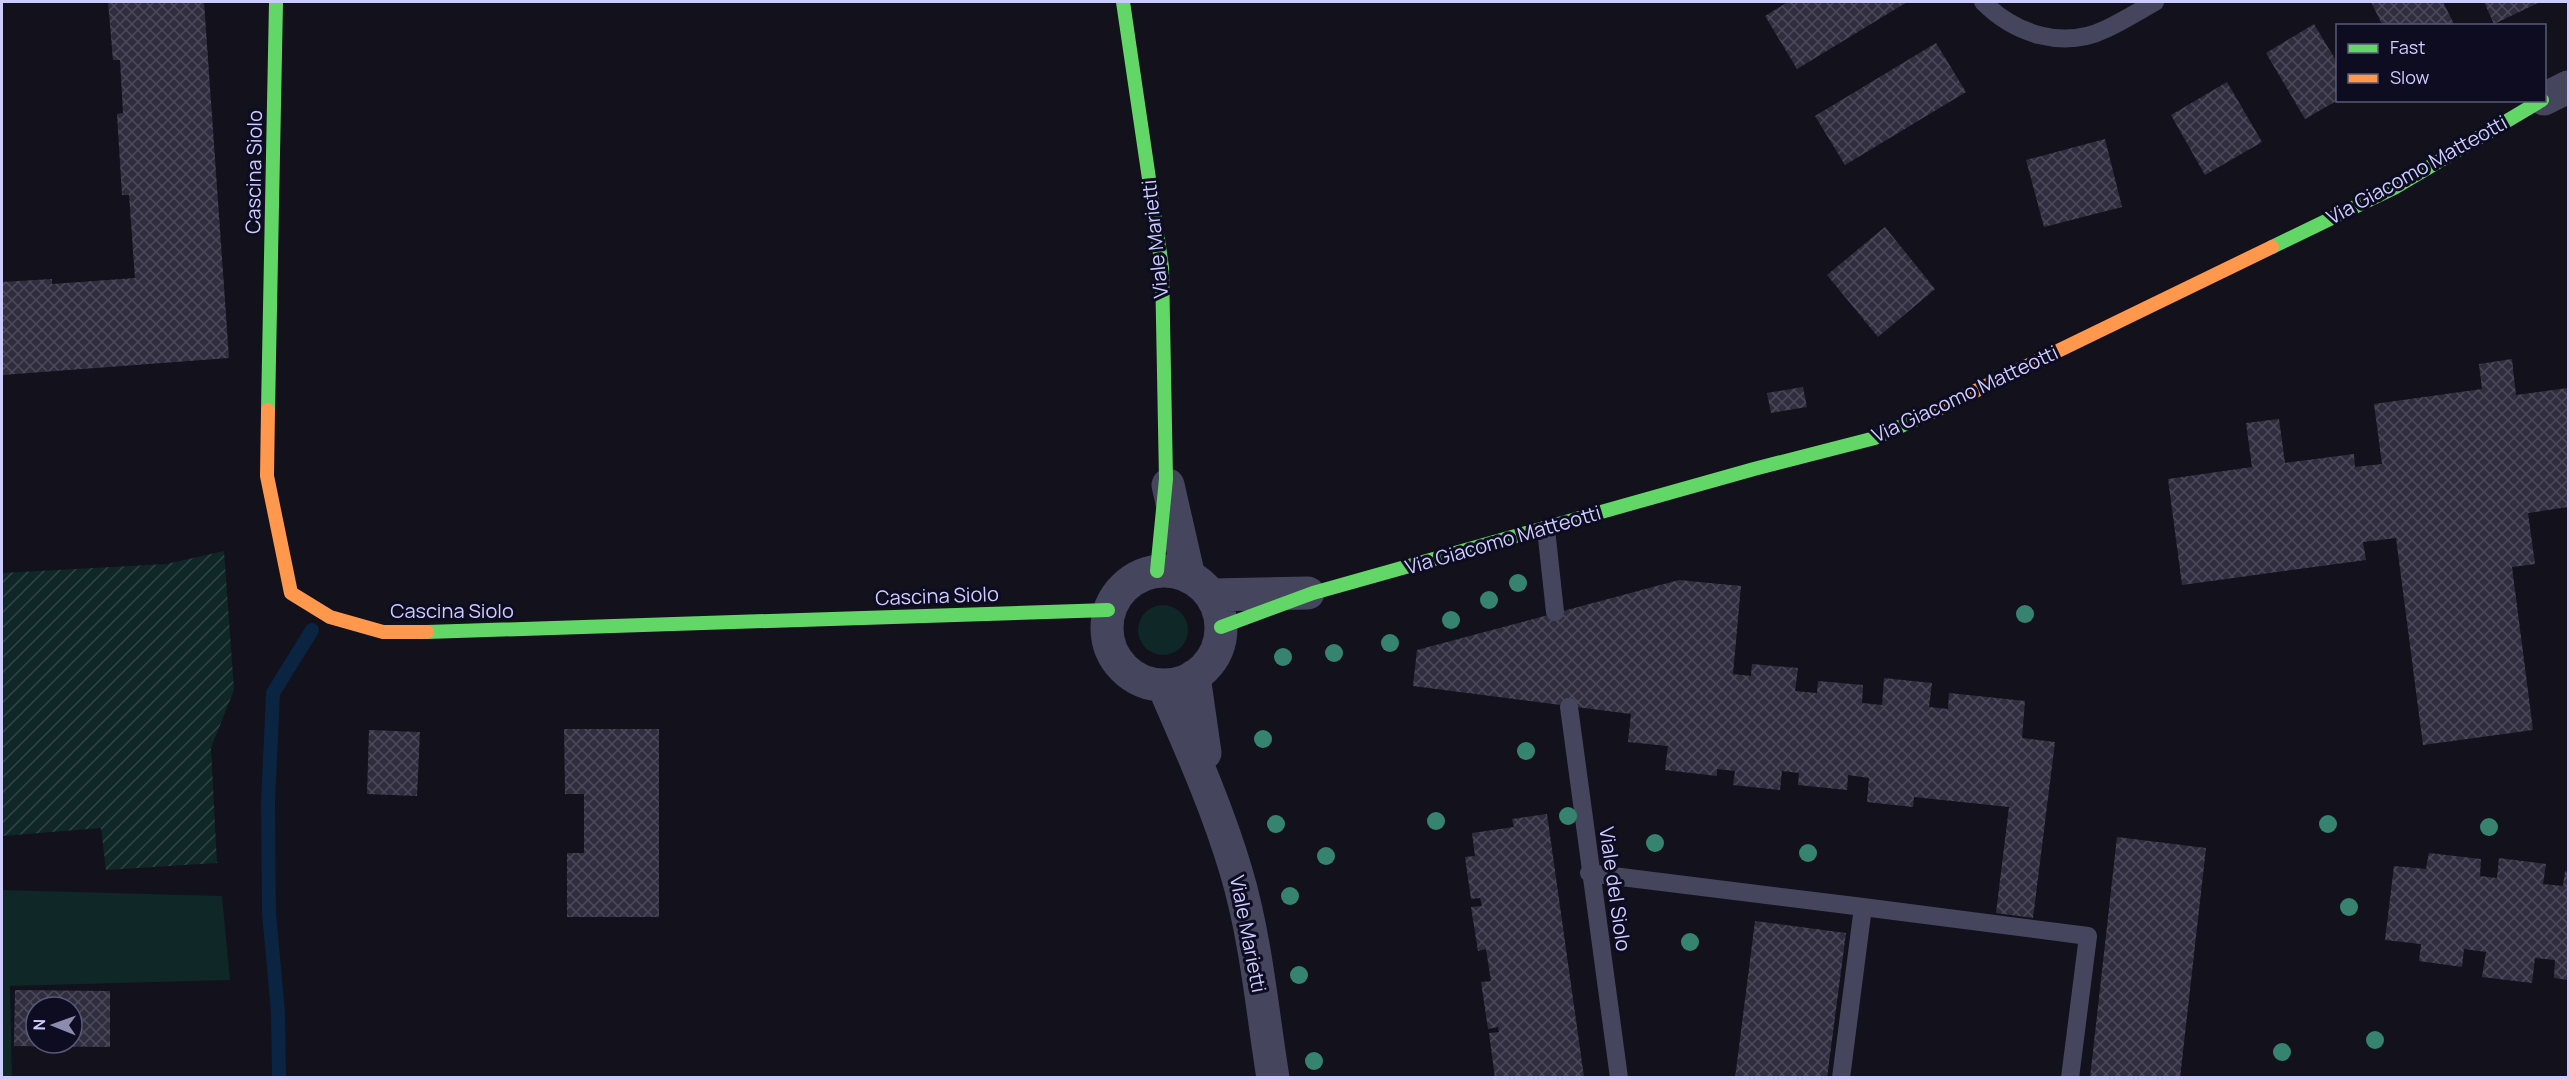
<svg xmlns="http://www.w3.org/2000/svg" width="2570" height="1079" viewBox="0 0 2570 1079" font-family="Manrope,sans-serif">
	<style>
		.grass { fill: #0f2726 }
		.garden { fill: url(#garden-furrows) }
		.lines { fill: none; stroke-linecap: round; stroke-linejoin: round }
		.stream { stroke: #0b2442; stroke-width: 14 }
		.building { fill: url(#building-cross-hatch); fill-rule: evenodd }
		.lane { stroke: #45465d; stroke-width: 18 }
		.street { stroke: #45465d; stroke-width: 33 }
		.fast { stroke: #63d668; stroke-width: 14 }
		.slow { stroke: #ff974d; stroke-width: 14 }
		.tree { fill: #36846f }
		.labels { text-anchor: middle; stroke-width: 6; stroke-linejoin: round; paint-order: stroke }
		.street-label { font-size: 20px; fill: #cdccff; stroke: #0e0c21 }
	</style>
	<defs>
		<pattern id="garden-furrows" width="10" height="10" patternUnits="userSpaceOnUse" patternTransform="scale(1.5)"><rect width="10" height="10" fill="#0f2726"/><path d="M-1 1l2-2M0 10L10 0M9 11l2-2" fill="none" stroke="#314547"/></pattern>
		<pattern id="building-cross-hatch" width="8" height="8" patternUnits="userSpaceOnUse" patternTransform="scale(1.5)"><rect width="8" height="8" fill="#302e3e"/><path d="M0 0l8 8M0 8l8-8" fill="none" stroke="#4d4b5b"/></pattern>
	</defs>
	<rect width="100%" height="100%" fill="#12111c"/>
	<path class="grass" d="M1138 630a25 25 0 1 1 50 0a25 25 0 1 1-50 0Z
		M 2,890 L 222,896 L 230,980 L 10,986 L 12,1077 L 2,1077 Z"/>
	<path class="garden" d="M 224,551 L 234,690 L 211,748 L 217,863 L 106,870 L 101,828 L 2,836 L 2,573 L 166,564 Z"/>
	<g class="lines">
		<path class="stream" d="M 279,1078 L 278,1012 L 269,913 L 268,803 L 273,693 L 312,630"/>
	</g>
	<path class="building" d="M 108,2 L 204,2 L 229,358 L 2,375 L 2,282 L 52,279 L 52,284 L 135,278 L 129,195 L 122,195 L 119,147 L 117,114 L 123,113 L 120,60 L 113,60 Z
		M 1788,2 L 1907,2 L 1797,69 L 1765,16 Z
		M 2371,2 L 2443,2 L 2454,24 L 2383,26 Z
		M 2484,2 L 2540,2 L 2494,24 Z
		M 2314,24 L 2338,64 L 2338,100 L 2305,119 L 2266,53 Z
		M 1936,43 L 1966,92 L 1845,165 L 1815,116 Z
		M 2227,82 L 2262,142 L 2205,175 L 2171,115 Z
		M 2105,139 L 2122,207 L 2044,227 L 2026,160 Z
		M 1885,227 L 1935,289 L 1878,337 L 1827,275 Z
		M 2512,359 L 2516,395 L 2568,388 L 2568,507 L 2528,513 L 2535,564 L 2512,567 L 2533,730 L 2423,745 L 2396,538 L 2363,542 L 2366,560 L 2182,585 L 2168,479 L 2252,467 L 2246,423 L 2279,419 L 2285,463 L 2354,454 L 2355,467 L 2382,464 L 2374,404 L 2482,389 L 2479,364 Z
		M 1803,387 L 1807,407 L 1771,413 L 1767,393 Z
		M 1679,580 L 1741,586 L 1733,674 L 1751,676 L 1752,664 L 1798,668 L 1795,691 L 1817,693 L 1818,681 L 1863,685 L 1862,703 L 1882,705 L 1884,678 L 1932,683 L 1929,707 L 1948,709 L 1949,693 L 2025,701 L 2022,738 L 2055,742 L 2033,918 L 1996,913 L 2009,807 L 1914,797 L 1913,807 L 1867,802 L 1869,778 L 1848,775 L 1847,790 L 1798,785 L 1799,773 L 1782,771 L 1780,790 L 1733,785 L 1735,771 L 1717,769 L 1717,776 L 1665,770 L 1668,746 L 1628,742 L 1631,714 L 1413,686 L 1417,650 Z
		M 564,729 L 659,729 L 659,917 L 567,917 L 567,853 L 584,853 L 584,794 L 565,794 Z
		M 369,730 L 420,732 L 417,796 L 367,794 Z
		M 1547,814 L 1584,1077 L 1495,1078 L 1489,1033 L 1499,1032 L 1498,1027 L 1488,1029 L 1481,982 L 1491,981 L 1486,949 L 1478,951 L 1471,907 L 1482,906 L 1480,898 L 1471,899 L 1465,857 L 1475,856 L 1472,833 L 1514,827 L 1512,819 Z
		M 2117,837 L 2206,848 L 2180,1078 L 2090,1078 Z
		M 2429,853 L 2481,859 L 2480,876 L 2497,878 L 2499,858 L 2546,864 L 2543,884 L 2563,886 L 2565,871 L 2568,872 L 2568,980 L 2554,978 L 2555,960 L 2535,958 L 2532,983 L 2482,977 L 2486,952 L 2464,949 L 2462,967 L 2419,961 L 2421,944 L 2385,940 L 2394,866 L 2426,869 Z
		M 1755,921 L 1846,933 L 1827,1078 L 1735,1078 Z
		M 15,990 L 110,991 L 110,1047 L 14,1046 ZM 36,1007 L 72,1007 L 72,1043 L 36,1043 Z"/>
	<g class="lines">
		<path class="lane" d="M 1983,2 C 2015,34 2063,50 2106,29 C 2123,21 2139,11 2155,2
			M 1546,529 L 1555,612
			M 1569,707 L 1619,1078
			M 1589,873 L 1863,907
			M 1841,1078 L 1863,907 L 2088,936 L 2070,1078"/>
		<path class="street" d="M 2544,99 L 2568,87
			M 1168,485 L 1189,577
			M1107 628a57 57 0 1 1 114 0a57 57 0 1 1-114 0Z
			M 1211,595 L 1308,593
			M 1194,676 L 1205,753
			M 1163,685 C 1190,747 1217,807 1236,871 C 1256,938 1262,1009 1273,1078"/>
		<path class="fast" d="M 1123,2 L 1162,267 L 1166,479 L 1157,571
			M 2272,247 L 2394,188 L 2542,100
			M 268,410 L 276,2
			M 1221,627 L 1313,593 L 1754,469 L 1875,438 L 1930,413
			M 427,632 L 1108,610"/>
		<path class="slow" d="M 268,410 L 267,476 L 291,593 L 330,617 L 383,632 L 427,632
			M 1930,413 L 2272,247"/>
	</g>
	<g class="tree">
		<circle cx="1518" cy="583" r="9"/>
		<circle cx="1489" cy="600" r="9"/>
		<circle cx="2025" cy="614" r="9"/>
		<circle cx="1451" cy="620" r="9"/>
		<circle cx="1390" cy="643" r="9"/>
		<circle cx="1334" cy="653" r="9"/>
		<circle cx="1283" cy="657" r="9"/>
		<circle cx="1263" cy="739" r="9"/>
		<circle cx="1526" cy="751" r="9"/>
		<circle cx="1568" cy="816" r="9"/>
		<circle cx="1436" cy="821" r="9"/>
		<circle cx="1276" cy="824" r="9"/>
		<circle cx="2328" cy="824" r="9"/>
		<circle cx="2489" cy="827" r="9"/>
		<circle cx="1655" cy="843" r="9"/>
		<circle cx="1808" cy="853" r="9"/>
		<circle cx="1326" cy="856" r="9"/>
		<circle cx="1290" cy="896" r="9"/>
		<circle cx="2349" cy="907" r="9"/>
		<circle cx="1690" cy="942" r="9"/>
		<circle cx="1299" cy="975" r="9"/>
		<circle cx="2375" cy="1040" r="9"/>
		<circle cx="2282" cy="1052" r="9"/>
		<circle cx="1314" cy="1061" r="9"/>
	</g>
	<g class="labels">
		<g class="street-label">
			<text transform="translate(2417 170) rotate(-29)" y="7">Via Giacomo Matteotti</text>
			<text transform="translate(254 172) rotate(-89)" y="7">Cascina Siolo</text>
			<text transform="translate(1155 239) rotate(-96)" y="7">Viale Marietti</text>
			<text transform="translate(1965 394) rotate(-25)" y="7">Via Giacomo Matteotti</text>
			<text transform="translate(1503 540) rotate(-16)" y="7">Via Giacomo Matteotti</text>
			<text transform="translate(937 596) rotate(-2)" y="7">Cascina Siolo</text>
			<text x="452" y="618">Cascina Siolo</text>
			<text transform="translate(1615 889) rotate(82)" y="7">Viale del Siolo</text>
			<text transform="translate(1248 934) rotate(79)" y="7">Viale Marietti</text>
		</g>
	</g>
	<rect width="2570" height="1079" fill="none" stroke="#cdccff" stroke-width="6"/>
	<rect x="2336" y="24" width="210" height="78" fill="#0e0c21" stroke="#5a597a" stroke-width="1.5"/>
	<rect x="2348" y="44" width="30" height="9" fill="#63d668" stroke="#5a597a" stroke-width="1.5"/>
	<text x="2390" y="54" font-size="18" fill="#cdccff">Fast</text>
	<rect x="2348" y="74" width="30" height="9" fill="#ff974d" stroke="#5a597a" stroke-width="1.5"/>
	<text x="2390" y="84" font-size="18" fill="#cdccff">Slow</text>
	<g transform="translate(54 1025) rotate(271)"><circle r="28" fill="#0e0c21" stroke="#5a597a" stroke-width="1.5"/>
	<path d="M0-4.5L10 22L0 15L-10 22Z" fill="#8c8bb0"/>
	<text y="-9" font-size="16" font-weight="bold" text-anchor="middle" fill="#cdccff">N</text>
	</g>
</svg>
